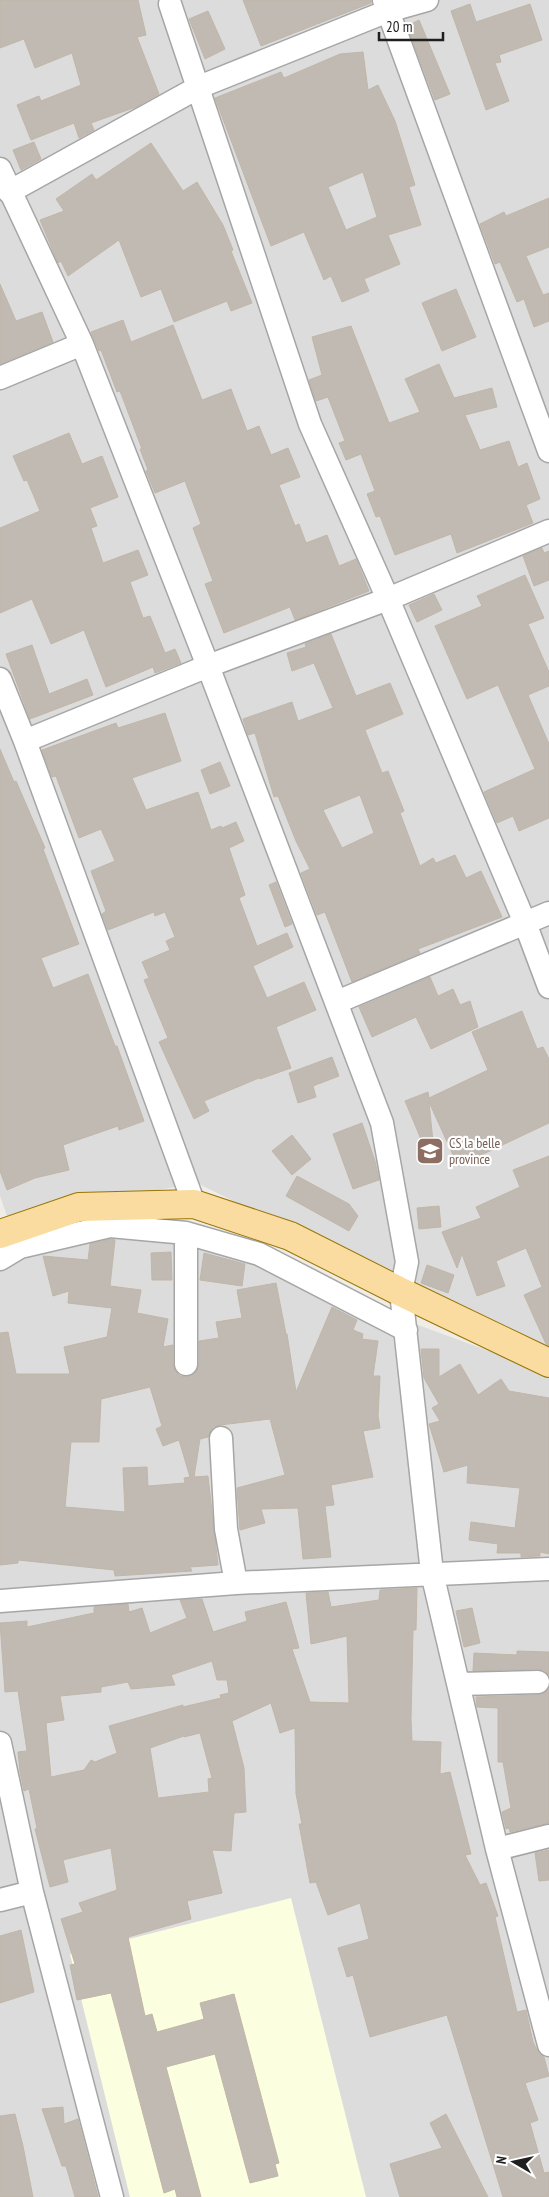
<svg xmlns="http://www.w3.org/2000/svg" width="549" height="2197" viewBox="0 0 549 2197" font-family="'PT Sans Narrow',sans-serif">
	<style>
		.residential { fill: #dddcdc }
		.education { fill: #fcfee0 }
		.building { fill: #c0bab2; stroke: #c1b6a8; fill-rule: evenodd }
		.lines { fill: none; stroke-linecap: round; stroke-linejoin: round }
		.minor-casing { stroke: #a6a6a6; stroke-width: 25 }
		.major-casing { stroke: #987503; stroke-width: 30 }
		.minor { stroke: #fff; stroke-width: 22 }
		.major { stroke: #fadca0; stroke-width: 28 }
		.labels { text-anchor: middle; stroke-width: 4.5; stroke-linejoin: round; paint-order: stroke }
		.education-label { font-size: 14px; fill: #785e54; stroke: #fff; text-anchor: start }
	</style>
	<rect width="100%" height="100%" fill="#f0ede6"/>
	<path class="residential" d="M 0,0 L 549,0 L 549,1357 L 197,1183 L 86,1203 L 549,1373 L 549,2197 L 0,2197 L 0,1233 L 56,1207 L 7,1216 L 0,1196 Z"/>
	<path class="education" d="M 291,1898 L 366,2197 L 130,2197 L 70,1954 Z"/>
	<path class="building" d="M 0,0 L 138,0 L 146,35 L 137,37 L 159,94 L 136,107 L 91,123 L 94,130 L 79,138 L 74,123 L 31,140 L 17,105 L 39,96 L 41,101 L 81,85 L 72,53 L 35,68 L 24,39 L 0,48 Z
		M 243,0 L 371,0 L 371,3 L 261,46 Z
		M 470,4 L 476,22 L 530,4 L 542,40 L 499,55 L 501,62 L 495,63 L 509,101 L 486,110 L 451,11 Z
		M 208,11 L 225,49 L 205,59 L 189,19 Z
		M 419,20 L 450,94 L 435,100 L 407,26 Z
		M 363,52 L 368,90 L 378,85 L 395,121 L 415,185 L 409,187 L 421,225 L 388,235 L 400,264 L 364,279 L 369,291 L 342,302 L 331,276 L 324,280 L 304,232 L 271,246 L 215,98 L 281,72 L 284,78 L 340,54 ZM 363,172 L 377,217 L 346,230 L 328,187 Z
		M 34,142 L 41,159 L 21,170 L 13,150 Z
		M 151,143 L 183,191 L 197,182 L 223,225 L 233,250 L 231,251 L 252,303 L 231,311 L 227,301 L 174,322 L 161,289 L 141,297 L 119,240 L 68,276 L 61,261 L 58,263 L 40,220 L 64,211 L 56,199 L 92,174 L 96,180 Z
		M 549,198 L 549,247 L 526,256 L 543,295 L 549,293 L 549,321 L 534,327 L 524,299 L 517,302 L 500,262 L 495,264 L 480,224 L 504,212 L 506,216 Z
		M 0,284 L 16,321 L 42,312 L 53,342 L 0,364 Z
		M 456,289 L 476,337 L 442,351 L 422,303 Z
		M 123,320 L 131,342 L 173,325 L 202,400 L 231,389 L 247,431 L 259,426 L 271,455 L 288,448 L 300,477 L 279,485 L 295,526 L 299,524 L 306,543 L 327,535 L 339,566 L 356,559 L 369,591 L 295,620 L 290,607 L 224,633 L 205,584 L 213,581 L 193,528 L 201,524 L 185,481 L 155,493 L 146,471 L 148,470 L 140,449 L 142,449 L 120,391 L 117,392 L 101,350 L 99,351 L 91,332 Z
		M 351,326 L 389,423 L 420,412 L 405,379 L 439,364 L 454,398 L 492,388 L 497,407 L 465,415 L 480,450 L 509,441 L 518,467 L 527,463 L 540,499 L 526,505 L 533,523 L 457,553 L 451,534 L 395,555 L 380,516 L 376,517 L 367,494 L 375,491 L 361,454 L 346,460 L 339,443 L 345,441 L 328,397 L 316,401 L 309,380 L 322,375 L 312,337 Z
		M 69,433 L 82,464 L 102,456 L 118,497 L 90,508 L 97,526 L 91,528 L 103,563 L 138,550 L 148,575 L 130,582 L 143,618 L 150,616 L 165,653 L 175,649 L 181,663 L 155,673 L 153,667 L 106,687 L 84,630 L 51,644 L 32,599 L 0,613 L 0,528 L 40,511 L 27,480 L 24,481 L 13,456 Z
		M 542,548 L 544,553 L 549,551 L 549,580 L 534,586 L 523,556 Z
		M 525,575 L 544,618 L 528,624 L 549,672 L 549,686 L 528,695 L 549,744 L 549,818 L 519,831 L 513,816 L 497,823 L 484,792 L 535,769 L 498,685 L 467,699 L 435,626 L 482,606 L 477,596 Z
		M 434,594 L 442,610 L 417,622 L 409,605 Z
		M 331,634 L 356,696 L 390,683 L 403,714 L 365,730 L 382,773 L 388,771 L 404,811 L 400,813 L 420,866 L 433,858 L 436,863 L 455,855 L 466,878 L 481,871 L 502,917 L 418,949 L 420,953 L 352,982 L 325,912 L 317,915 L 301,873 L 310,869 L 296,841 L 278,796 L 274,797 L 255,733 L 248,735 L 243,719 L 292,702 L 298,721 L 333,708 L 314,663 L 292,671 L 287,653 L 306,647 L 305,644 ZM 360,795 L 374,833 L 342,848 L 323,810 Z
		M 32,645 L 49,694 L 87,679 L 93,695 L 30,719 L 6,654 Z
		M 165,713 L 181,761 L 132,778 L 146,810 L 198,792 L 211,830 L 221,826 L 222,828 L 236,822 L 244,841 L 229,848 L 245,895 L 239,898 L 257,946 L 287,933 L 293,947 L 253,966 L 267,998 L 304,982 L 316,1010 L 276,1027 L 291,1068 L 260,1079 L 259,1078 L 204,1101 L 209,1111 L 194,1119 L 159,1042 L 168,1038 L 144,980 L 149,978 L 142,962 L 170,950 L 166,941 L 175,937 L 165,912 L 155,916 L 154,912 L 108,930 L 102,914 L 106,911 L 91,871 L 115,861 L 101,829 L 79,838 L 56,776 L 52,777 L 42,750 L 116,723 L 118,728 Z
		M 0,749 L 14,782 L 16,781 L 45,848 L 43,849 L 79,944 L 41,958 L 53,988 L 88,974 L 115,1046 L 117,1046 L 144,1121 L 119,1130 L 118,1126 L 63,1145 L 69,1170 L 35,1178 L 7,1190 L 0,1171 Z
		M 220,762 L 230,786 L 210,794 L 201,770 Z
		M 276,882 L 292,924 L 285,927 L 269,885 Z
		M 430,977 L 438,996 L 453,989 L 460,1005 L 470,1001 L 478,1027 L 431,1049 L 416,1017 L 372,1037 L 359,1007 Z
		M 522,1011 L 537,1049 L 543,1047 L 549,1059 L 549,1123 L 458,1166 L 429,1102 L 435,1162 L 431,1163 L 405,1101 L 428,1092 L 429,1098 L 488,1070 L 472,1032 Z
		M 332,1057 L 339,1076 L 313,1086 L 316,1097 L 298,1103 L 289,1073 Z
		M 362,1123 L 375,1161 L 379,1180 L 353,1189 L 333,1134 Z
		M 292,1135 L 311,1159 L 292,1175 L 272,1151 Z
		M 549,1156 L 549,1346 L 546,1344 L 524,1295 L 542,1287 L 526,1248 L 496,1261 L 505,1286 L 477,1296 L 462,1254 L 457,1268 L 442,1232 L 481,1218 L 476,1207 L 520,1187 L 513,1170 Z
		M 297,1176 L 349,1204 L 358,1216 L 349,1231 L 286,1196 Z
		M 439,1206 L 441,1227 L 419,1229 L 417,1208 Z
		M 111,1239 L 115,1240 L 110,1286 L 141,1290 L 137,1313 L 168,1319 L 163,1347 L 173,1345 L 173,1364 L 175,1371 L 180,1376 L 186,1377 L 197,1371 L 199,1364 L 199,1341 L 219,1338 L 216,1322 L 242,1318 L 237,1290 L 276,1283 L 286,1334 L 287,1334 L 296,1392 L 332,1307 L 357,1320 L 353,1330 L 363,1334 L 362,1339 L 378,1341 L 373,1376 L 380,1376 L 378,1416 L 380,1428 L 363,1431 L 373,1477 L 331,1485 L 334,1505 L 325,1506 L 331,1557 L 303,1559 L 298,1508 L 261,1509 L 265,1523 L 240,1530 L 237,1488 L 285,1475 L 270,1419 L 220,1425 L 213,1427 L 208,1437 L 200,1439 L 194,1477 L 208,1476 L 218,1565 L 190,1567 L 192,1571 L 115,1576 L 114,1570 L 18,1560 L 18,1563 L 0,1565 L 0,1333 L 8,1332 L 16,1374 L 70,1374 L 64,1347 L 107,1337 L 112,1308 L 68,1303 L 69,1291 L 53,1296 L 43,1256 L 88,1260 L 90,1244 ZM 150,1387 L 162,1426 L 156,1429 L 163,1446 L 179,1440 L 190,1477 L 184,1478 L 185,1483 L 148,1486 L 147,1467 L 123,1468 L 125,1512 L 65,1507 L 71,1442 L 99,1442 L 101,1399 Z
		M 171,1252 L 172,1280 L 152,1280 L 151,1253 Z
		M 204,1253 L 245,1264 L 242,1286 L 200,1280 Z
		M 427,1265 L 454,1275 L 448,1293 L 421,1283 Z
		M 421,1349 L 439,1349 L 439,1377 L 460,1364 L 478,1395 L 501,1379 L 509,1391 L 549,1398 L 549,1554 L 540,1552 L 540,1556 L 521,1557 L 521,1553 L 497,1553 L 498,1544 L 469,1540 L 471,1522 L 515,1528 L 520,1488 L 467,1483 L 468,1465 L 444,1472 L 429,1424 L 440,1421 L 432,1408 L 439,1404 L 424,1378 Z
		M 417,1588 L 416,1630 L 413,1630 L 411,1719 L 412,1741 L 441,1742 L 440,1774 L 450,1772 L 471,1854 L 465,1855 L 480,1885 L 486,1883 L 498,1916 L 495,1917 L 517,2012 L 526,2010 L 533,2042 L 539,2054 L 544,2057 L 549,2076 L 525,2083 L 538,2120 L 530,2123 L 544,2173 L 549,2172 L 549,2197 L 503,2197 L 447,2015 L 370,2037 L 353,1975 L 347,1977 L 338,1948 L 369,1939 L 360,1903 L 328,1915 L 316,1882 L 310,1883 L 299,1824 L 302,1824 L 296,1794 L 295,1728 L 280,1733 L 271,1703 L 232,1721 L 244,1768 L 246,1812 L 234,1813 L 231,1851 L 212,1850 L 222,1893 L 187,1901 L 191,1919 L 128,1937 L 145,2016 L 152,2014 L 157,2032 L 204,2019 L 200,2003 L 234,1994 L 279,2163 L 275,2164 L 278,2176 L 250,2183 L 215,2054 L 166,2067 L 201,2197 L 177,2197 L 175,2189 L 164,2193 L 111,1993 L 77,2000 L 70,1965 L 75,1964 L 61,1919 L 83,1912 L 79,1903 L 117,1890 L 111,1848 L 63,1860 L 68,1882 L 50,1887 L 35,1829 L 37,1828 L 29,1789 L 24,1791 L 20,1772 L 18,1752 L 27,1751 L 18,1691 L 5,1692 L 0,1623 L 27,1621 L 27,1627 L 94,1613 L 94,1607 L 128,1604 L 129,1612 L 142,1608 L 150,1633 L 187,1618 L 180,1600 L 202,1599 L 213,1632 L 247,1621 L 245,1612 L 286,1602 L 299,1648 L 292,1649 L 310,1702 L 349,1703 L 347,1636 L 311,1644 L 306,1593 L 328,1592 L 331,1607 L 379,1600 L 380,1590 ZM 212,1661 L 217,1680 L 227,1680 L 229,1693 L 220,1695 L 221,1698 L 183,1707 L 183,1705 L 109,1726 L 117,1753 L 95,1762 L 91,1760 L 84,1770 L 51,1777 L 46,1723 L 64,1720 L 60,1696 L 101,1692 L 101,1687 L 128,1682 L 131,1689 L 175,1685 L 171,1675 ZM 200,1733 L 212,1778 L 208,1779 L 209,1792 L 158,1798 L 150,1748 L 184,1736 L 184,1737 Z
		M 472,1608 L 480,1643 L 464,1647 L 456,1611 Z
		M 517,1651 L 549,1652 L 549,1675 L 544,1670 L 538,1669 L 473,1671 L 474,1653 L 517,1655 Z
		M 549,1689 L 549,1823 L 510,1832 L 509,1828 L 506,1829 L 502,1812 L 511,1808 L 503,1762 L 498,1762 L 498,1708 L 477,1707 L 476,1697 L 538,1695 L 544,1693 Z
		M 549,1850 L 549,1880 L 539,1881 L 535,1853 Z
		M 21,1930 L 34,1992 L 0,2003 L 0,1936 Z
		M 63,2107 L 64,2124 L 78,2119 L 98,2197 L 75,2197 L 66,2166 L 62,2166 L 42,2109 Z
		M 15,2114 L 23,2146 L 33,2197 L 0,2197 L 0,2116 Z
		M 446,2114 L 488,2197 L 400,2197 L 390,2164 L 442,2148 L 430,2123 Z"/>
	<g class="lines">
		<g class="minor-casing">
			<path id="minor" d="M 384,0 L 549,451
				M 170,4 L 310,424 L 388,599 L 525,923 L 549,987
				M 0,169 L 82,344 L 208,666 L 382,1123 L 407,1262 L 401,1292 L 432,1573 L 497,1849 L 549,2045
				M 9,192 L 199,87 L 388,11 L 427,0
				M 0,378 L 82,344
				M 0,679 L 25,741 L 194,1204
				M 25,741 L 208,666 L 388,599 L 549,531
				M 337,1002 L 549,913
				M 186,1233 L 186,1364
				M 0,1259 L 20,1247 L 110,1226 L 186,1233 L 259,1254 L 406,1330
				M 221,1438 L 226,1529 L 236,1583
				M 0,1601 L 236,1583 L 549,1569
				M 459,1684 L 538,1682
				M 0,1743 L 32,1892 L 112,2197
				M 497,1849 L 549,1836
				M 0,1900 L 32,1892"/>
		</g>
		<g class="major-casing">
			<path id="major" d="M 0,1234 L 79,1207 L 194,1204 L 290,1236 L 401,1292 L 549,1363"/>
		</g>
		<use href="#minor" class="minor"/>
		<use href="#major" class="major"/>
	</g>
	<defs>
		<g id="school-square" transform="scale(1.4375)"><rect x="-9" y="-9" width="18" height="18" rx="4" fill="#8d6e63" stroke="#fff"/><path d="M0-5L7-2L0 1L-7-2ZM-4 1L0 2.5L4 1V4Q0 6-4 4Z" fill="#fff"/></g>
	</defs>
	<g fill-rule="evenodd">
		<use href="#school-square" x="430" y="1151"/>
	</g>
	<g class="labels">
		<g class="education-label">
			<text x="449" y="1148">CS la belle<tspan x="449" dy="16">province</tspan></text>
		</g>
	</g>
	<g transform="translate(514 2162) rotate(279)" stroke="#ffffff" stroke-width="4" paint-order="stroke">
	<path d="M0-4L9 19L0 12L-9 19Z" fill="#1f1f1f"/>
	<text y="-8" font-size="14" font-weight="bold" text-anchor="middle" fill="#1f1f1f">N</text>
	</g>
	<path d="M379 32v8h64v-8" fill="none" stroke="#1f1f1f" stroke-width="2.5"/>
	<text x="386" y="32" font-size="15" fill="#1f1f1f" stroke="#ffffff" stroke-width="4" paint-order="stroke">20 m</text>
</svg>
